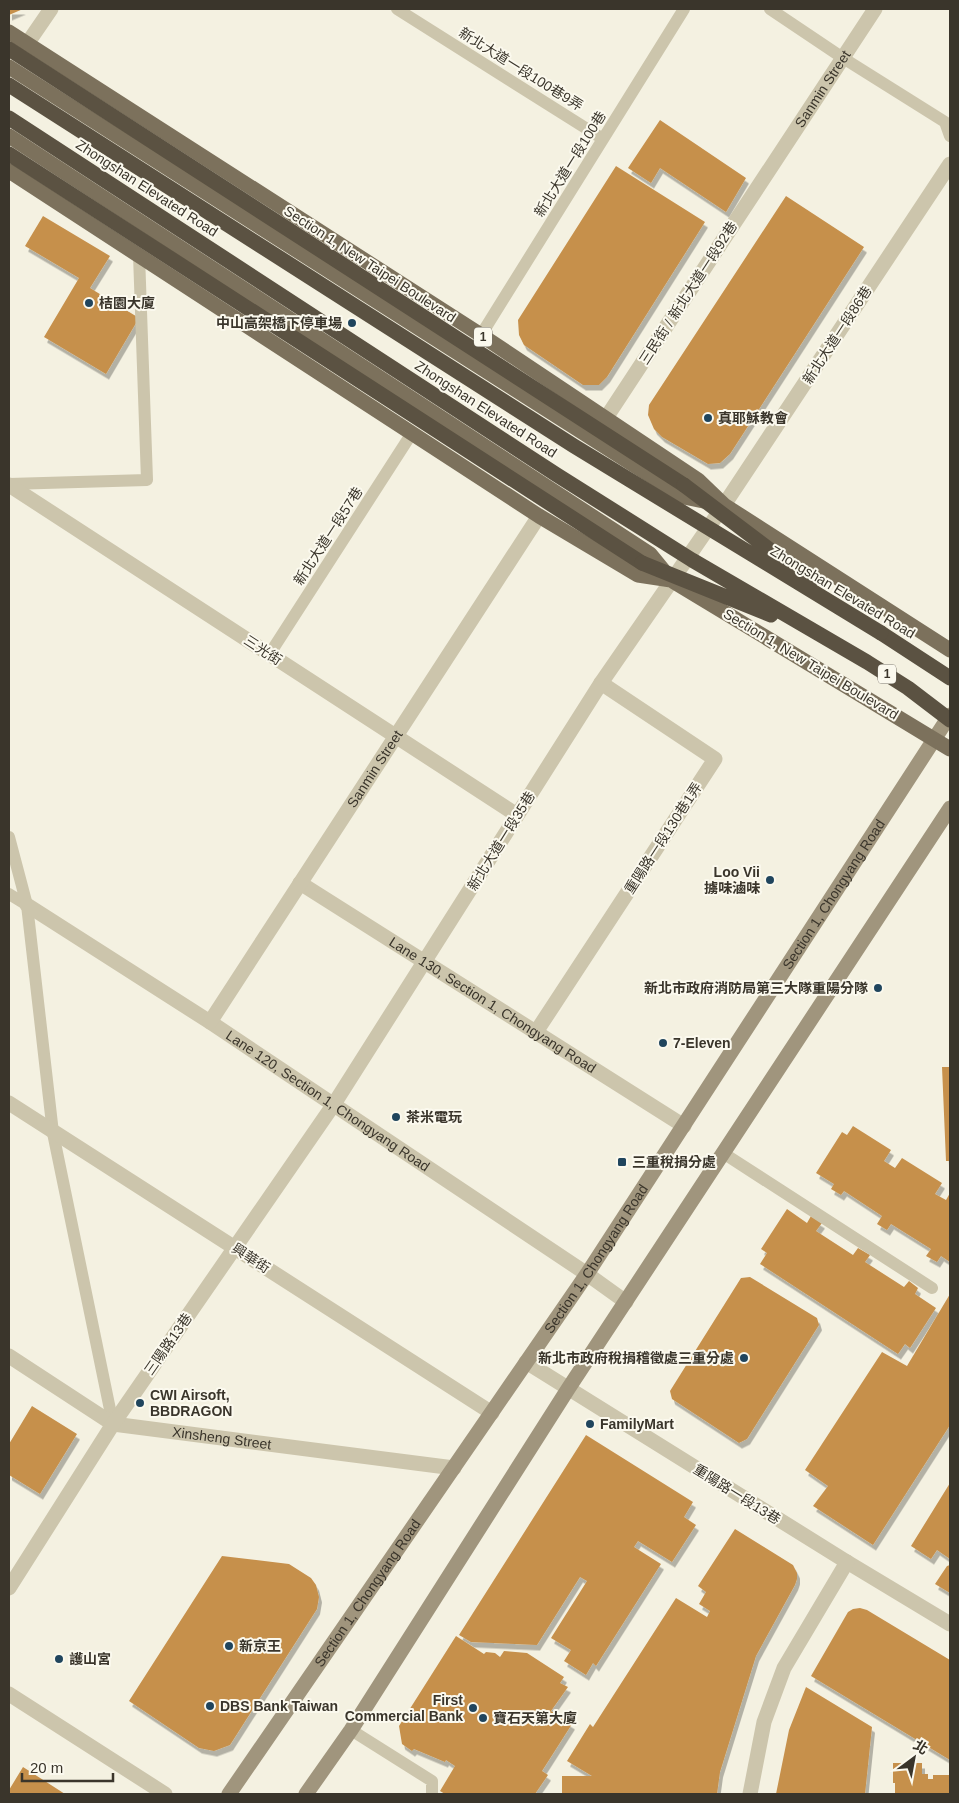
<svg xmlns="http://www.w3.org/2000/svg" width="959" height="1803" viewBox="0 0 959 1803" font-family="Arial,'Noto Sans TC',sans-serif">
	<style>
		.building { fill: #c6904c; filter: url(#shadow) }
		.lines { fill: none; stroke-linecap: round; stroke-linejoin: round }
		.lane { stroke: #ccc5ac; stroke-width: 12 }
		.street { stroke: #ccc5ac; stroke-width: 15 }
		.secondary { stroke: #a0957d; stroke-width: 15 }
		.primary { stroke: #7c715c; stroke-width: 15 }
		.highway { stroke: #5b5242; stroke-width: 15 }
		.highway-bridge { stroke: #5b5242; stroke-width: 15 }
		.poi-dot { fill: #20455d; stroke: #fbf9ee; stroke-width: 2 }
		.labels { text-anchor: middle; stroke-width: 4; stroke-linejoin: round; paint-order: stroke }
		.shield { fill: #fbf9ee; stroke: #747066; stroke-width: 1 }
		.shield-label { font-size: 12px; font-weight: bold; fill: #3a352b }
		.street-label { font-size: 14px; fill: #3a352b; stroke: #fbf9ee }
		.poi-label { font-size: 14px; font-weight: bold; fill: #3a352b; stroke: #fbf9ee; text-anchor: start }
	</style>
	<defs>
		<filter id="shadow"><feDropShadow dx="3" dy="5.5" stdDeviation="0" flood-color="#0004"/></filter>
	</defs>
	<rect width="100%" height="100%" fill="#f4f1e1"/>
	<path class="building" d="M 9,9 L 23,9 L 9,15 Z
		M 660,120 L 746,178 L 726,212 L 660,168 L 651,183 L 628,168 Z
		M 616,166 L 705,222 L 607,377 L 599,385 L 583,385 L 524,345 L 519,335 L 518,320 Z
		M 786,196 L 864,247 L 730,454 L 720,463 L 708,464 L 662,437 L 654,429 L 648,415 L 649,405 Z
		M 43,216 L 110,256 L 90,288 L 139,318 L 106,374 L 44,337 L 79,278 L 25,246 Z
		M 942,1067 L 950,1067 L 950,1161 L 946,1161 Z
		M 853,1126 L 891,1150 L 884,1161 L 895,1168 L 902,1158 L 942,1183 L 935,1194 L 946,1200 L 950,1193 L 950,1262 L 941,1256 L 937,1262 L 926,1256 L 931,1249 L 891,1224 L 887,1230 L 877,1224 L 882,1216 L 844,1191 L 841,1195 L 831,1189 L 834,1184 L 816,1173 L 842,1132 L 847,1135 Z
		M 787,1209 L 807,1223 L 811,1216 L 822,1223 L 816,1231 L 853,1255 L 858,1248 L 870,1255 L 865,1262 L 904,1287 L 909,1281 L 918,1288 L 915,1294 L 936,1308 L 910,1348 L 905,1344 L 898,1354 L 760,1264 L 767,1253 L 761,1249 Z
		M 750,1277 L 817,1318 L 819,1325 L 747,1439 L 739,1443 L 672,1399 L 670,1391 L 741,1278 Z
		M 950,1294 L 950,1425 L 873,1545 L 813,1506 L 828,1486 L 805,1470 L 882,1352 L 907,1366 Z
		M 32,1406 L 77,1434 L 40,1494 L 9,1475 L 9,1444 Z
		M 586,1435 L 693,1502 L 684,1517 L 696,1525 L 672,1562 L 638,1541 L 634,1547 L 661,1564 L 596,1666 L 593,1663 L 586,1675 L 564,1661 L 571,1650 L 551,1638 L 587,1581 L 580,1577 L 537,1645 L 471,1642 L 459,1635 Z
		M 950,1483 L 950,1559 L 937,1550 L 931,1559 L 911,1546 Z
		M 735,1529 L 793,1565 L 797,1573 L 797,1579 L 795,1585 L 756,1656 L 720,1772 L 717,1794 L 562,1794 L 562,1776 L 592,1776 L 567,1761 L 590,1724 L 593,1727 L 676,1598 L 707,1617 L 710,1611 L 699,1604 L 706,1592 L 698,1586 Z
		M 222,1556 L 289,1564 L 311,1578 L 316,1585 L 319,1597 L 317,1609 L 230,1745 L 214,1751 L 199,1748 L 129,1701 Z
		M 950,1565 L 950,1593 L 935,1584 L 947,1566 Z
		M 860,1608 L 867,1610 L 950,1660 L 950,1760 L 811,1676 L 848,1612 L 853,1609 Z
		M 456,1636 L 484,1654 L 486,1652 L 495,1653 L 500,1657 L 504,1651 L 527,1653 L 564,1677 L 560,1683 L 568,1687 L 551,1711 L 572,1724 L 542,1771 L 548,1775 L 535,1794 L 445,1794 L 440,1791 L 455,1766 L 446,1760 L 445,1762 L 414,1749 L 412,1751 L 402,1744 L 399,1726 Z
		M 806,1687 L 872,1727 L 865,1794 L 776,1794 L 789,1730 Z
		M 893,1763 L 922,1763 L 922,1774 L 928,1774 L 928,1779 L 933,1779 L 933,1775 L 950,1775 L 950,1794 L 895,1794 L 895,1783 L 893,1783 Z
		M 23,1767 L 65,1794 L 9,1794 L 9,1790 Z"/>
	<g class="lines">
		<path class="lane" d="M 397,9 L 603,139
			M 770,9 L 843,58 L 945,122 L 950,136
			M 481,335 L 684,9
			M 9,484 L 147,480 L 139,255
			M 269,655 L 412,433
			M 9,837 L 27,905 L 9,894
			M 27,905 L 53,1133 L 113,1424
			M 723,1153 L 932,1288
			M 351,1730 L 432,1781 L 432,1794"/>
		<g class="street">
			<path d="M 27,44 L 51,9"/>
			<path id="s1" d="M 606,418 L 875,9"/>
			<path d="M 9,485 L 517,815"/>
			<path id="s2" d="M 300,883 L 684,1126"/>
			<path id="s3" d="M 27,905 L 210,1022 L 587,1274 L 626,1302"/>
			<path id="s4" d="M 210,1022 L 539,516"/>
			<path d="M 536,1032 L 715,759 L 601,683"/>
			<path d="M 9,1103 L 492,1413"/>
			<path id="s5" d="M 9,1356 L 113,1424 L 454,1468"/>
			<path d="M 526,1362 L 847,1562 L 950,1624"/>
			<path d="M 9,1588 L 113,1424 L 334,1104 L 601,683 L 724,505 L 950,164"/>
			<path d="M 9,1694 L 165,1794"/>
			<path d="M 750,1794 L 764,1722 L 784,1668 L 847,1562"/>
		</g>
		<g class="secondary">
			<path id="s6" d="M 229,1794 L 587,1274 L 950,715"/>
			<path d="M 306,1794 L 351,1730 L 568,1389 L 950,808"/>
		</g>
		<path class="primary" d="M 9,32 L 481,335 L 698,480 L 724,505 L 950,650
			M 9,67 L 684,497 L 708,502
			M 9,136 L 650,554 L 668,576
			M 9,171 L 539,516 L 638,575 L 671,580 L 950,749"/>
		<path class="highway" d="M 9,49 L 684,485
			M 9,154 L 642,563
			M 881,633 L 950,678"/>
		<path class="highway-bridge" d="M 9,85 L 574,446 L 881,633
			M 9,118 L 557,475 L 692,560 L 867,662 L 908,688 L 950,720
			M 684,485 L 811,581
			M 642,563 L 771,615"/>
	</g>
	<g class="poi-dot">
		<circle cx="89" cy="303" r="5"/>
		<circle cx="352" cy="323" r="5"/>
		<circle cx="708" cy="418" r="5"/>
		<circle cx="770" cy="880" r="5"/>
		<circle cx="878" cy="988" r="5"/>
		<circle cx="663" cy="1043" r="5"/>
		<circle cx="396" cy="1117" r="5"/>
		<rect x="617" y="1157" width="10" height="10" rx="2.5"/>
		<circle cx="744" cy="1358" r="5"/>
		<circle cx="140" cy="1403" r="5"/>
		<circle cx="590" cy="1424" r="5"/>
		<circle cx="229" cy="1646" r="5"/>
		<circle cx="59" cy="1659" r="5"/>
		<circle cx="210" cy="1706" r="5"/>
		<circle cx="473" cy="1708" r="5"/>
		<circle cx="483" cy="1718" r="5"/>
	</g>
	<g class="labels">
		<g class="shield">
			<rect x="474" y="327.5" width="18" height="19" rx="4"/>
			<rect x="878" y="664.5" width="18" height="19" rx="4"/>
		</g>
		<g class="shield-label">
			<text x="483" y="341">1</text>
			<text x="887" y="678">1</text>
		</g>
		<g class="street-label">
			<text transform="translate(521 69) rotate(32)" y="5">新北大道一段100巷9弄</text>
			<text dy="5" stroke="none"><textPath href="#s1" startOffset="394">Sanmin Street</textPath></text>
			<text transform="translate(570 164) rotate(-58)" y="5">新北大道一段100巷</text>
			<text transform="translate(147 188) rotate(33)" y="5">Zhongshan Elevated Road</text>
			<text transform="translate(370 264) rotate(33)" y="5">Section 1, New Taipei Boulevard</text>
			<text transform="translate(688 293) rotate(-57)" y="5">三民街 / 新北大道一段92巷</text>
			<text transform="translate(837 335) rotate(-57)" y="5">新北大道一段86巷</text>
			<text transform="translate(486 409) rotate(33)" y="5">Zhongshan Elevated Road</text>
			<text transform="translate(328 536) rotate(-57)" y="5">新北大道一段57巷</text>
			<text transform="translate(843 592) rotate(31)" y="5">Zhongshan Elevated Road</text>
			<text transform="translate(263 650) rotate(33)" y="5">三光街</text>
			<text transform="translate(811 664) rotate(31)" y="5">Section 1, New Taipei Boulevard</text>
			<text dy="5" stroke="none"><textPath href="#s4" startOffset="302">Sanmin Street</textPath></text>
			<text transform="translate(663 838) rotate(-57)" y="5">重陽路一段130巷1弄</text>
			<text transform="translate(501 841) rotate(-58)" y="5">新北大道一段35巷</text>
			<text dy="5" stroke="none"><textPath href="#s6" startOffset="1084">Section 1, Chongyang Road</textPath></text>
			<text dy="5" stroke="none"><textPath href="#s2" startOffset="228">Lane 130, Section 1, Chongyang Road</textPath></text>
			<text dy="5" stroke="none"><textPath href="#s3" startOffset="359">Lane 120, Section 1, Chongyang Road</textPath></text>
			<text transform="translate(251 1258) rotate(33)" y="5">興華街</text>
			<text dy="5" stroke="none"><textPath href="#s6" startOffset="649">Section 1, Chongyang Road</textPath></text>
			<text transform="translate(168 1344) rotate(-55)" y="5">三陽路13巷</text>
			<text dy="5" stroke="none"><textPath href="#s5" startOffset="234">Xinsheng Street</textPath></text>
			<text transform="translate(737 1494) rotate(32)" y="5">重陽路一段13巷</text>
			<text dy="5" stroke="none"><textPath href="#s6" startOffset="244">Section 1, Chongyang Road</textPath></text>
		</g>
		<g class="poi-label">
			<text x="99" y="308">桔園大廈</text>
			<text x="342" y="328" text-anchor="end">中山高架橋下停車場</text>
			<text x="718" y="423">真耶穌教會</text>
			<text x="760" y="877" text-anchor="end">Loo Vii<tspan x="760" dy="16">擄味滷味</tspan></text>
			<text x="868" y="993" text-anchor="end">新北市政府消防局第三大隊重陽分隊</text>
			<text x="673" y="1048">7-Eleven</text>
			<text x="406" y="1122">茶米電玩</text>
			<text x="632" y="1167">三重稅捐分處</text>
			<text x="734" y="1363" text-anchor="end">新北市政府稅捐稽徵處三重分處</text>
			<text x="150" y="1400">CWI Airsoft,<tspan x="150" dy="16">BBDRAGON</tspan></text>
			<text x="600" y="1429">FamilyMart</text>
			<text x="239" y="1651">新京王</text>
			<text x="69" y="1664">護山宮</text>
			<text x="463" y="1705" text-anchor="end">First<tspan x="463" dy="16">Commercial Bank</tspan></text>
			<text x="220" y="1711">DBS Bank Taiwan</text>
			<text x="493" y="1723">寶石天第大廈</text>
		</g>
	</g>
	<rect width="959" height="1803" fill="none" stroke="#3a352b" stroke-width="20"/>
	<g transform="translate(914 1758) rotate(32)" stroke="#fbf9ee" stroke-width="4" paint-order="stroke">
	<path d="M0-4L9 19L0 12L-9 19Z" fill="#3a352b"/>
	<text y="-8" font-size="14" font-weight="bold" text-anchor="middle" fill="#3a352b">北</text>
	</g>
	<path d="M22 1773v8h91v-8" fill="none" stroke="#3a352b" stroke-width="2.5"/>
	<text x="30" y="1773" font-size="15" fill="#3a352b" stroke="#fbf9ee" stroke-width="4" paint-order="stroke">20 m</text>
</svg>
